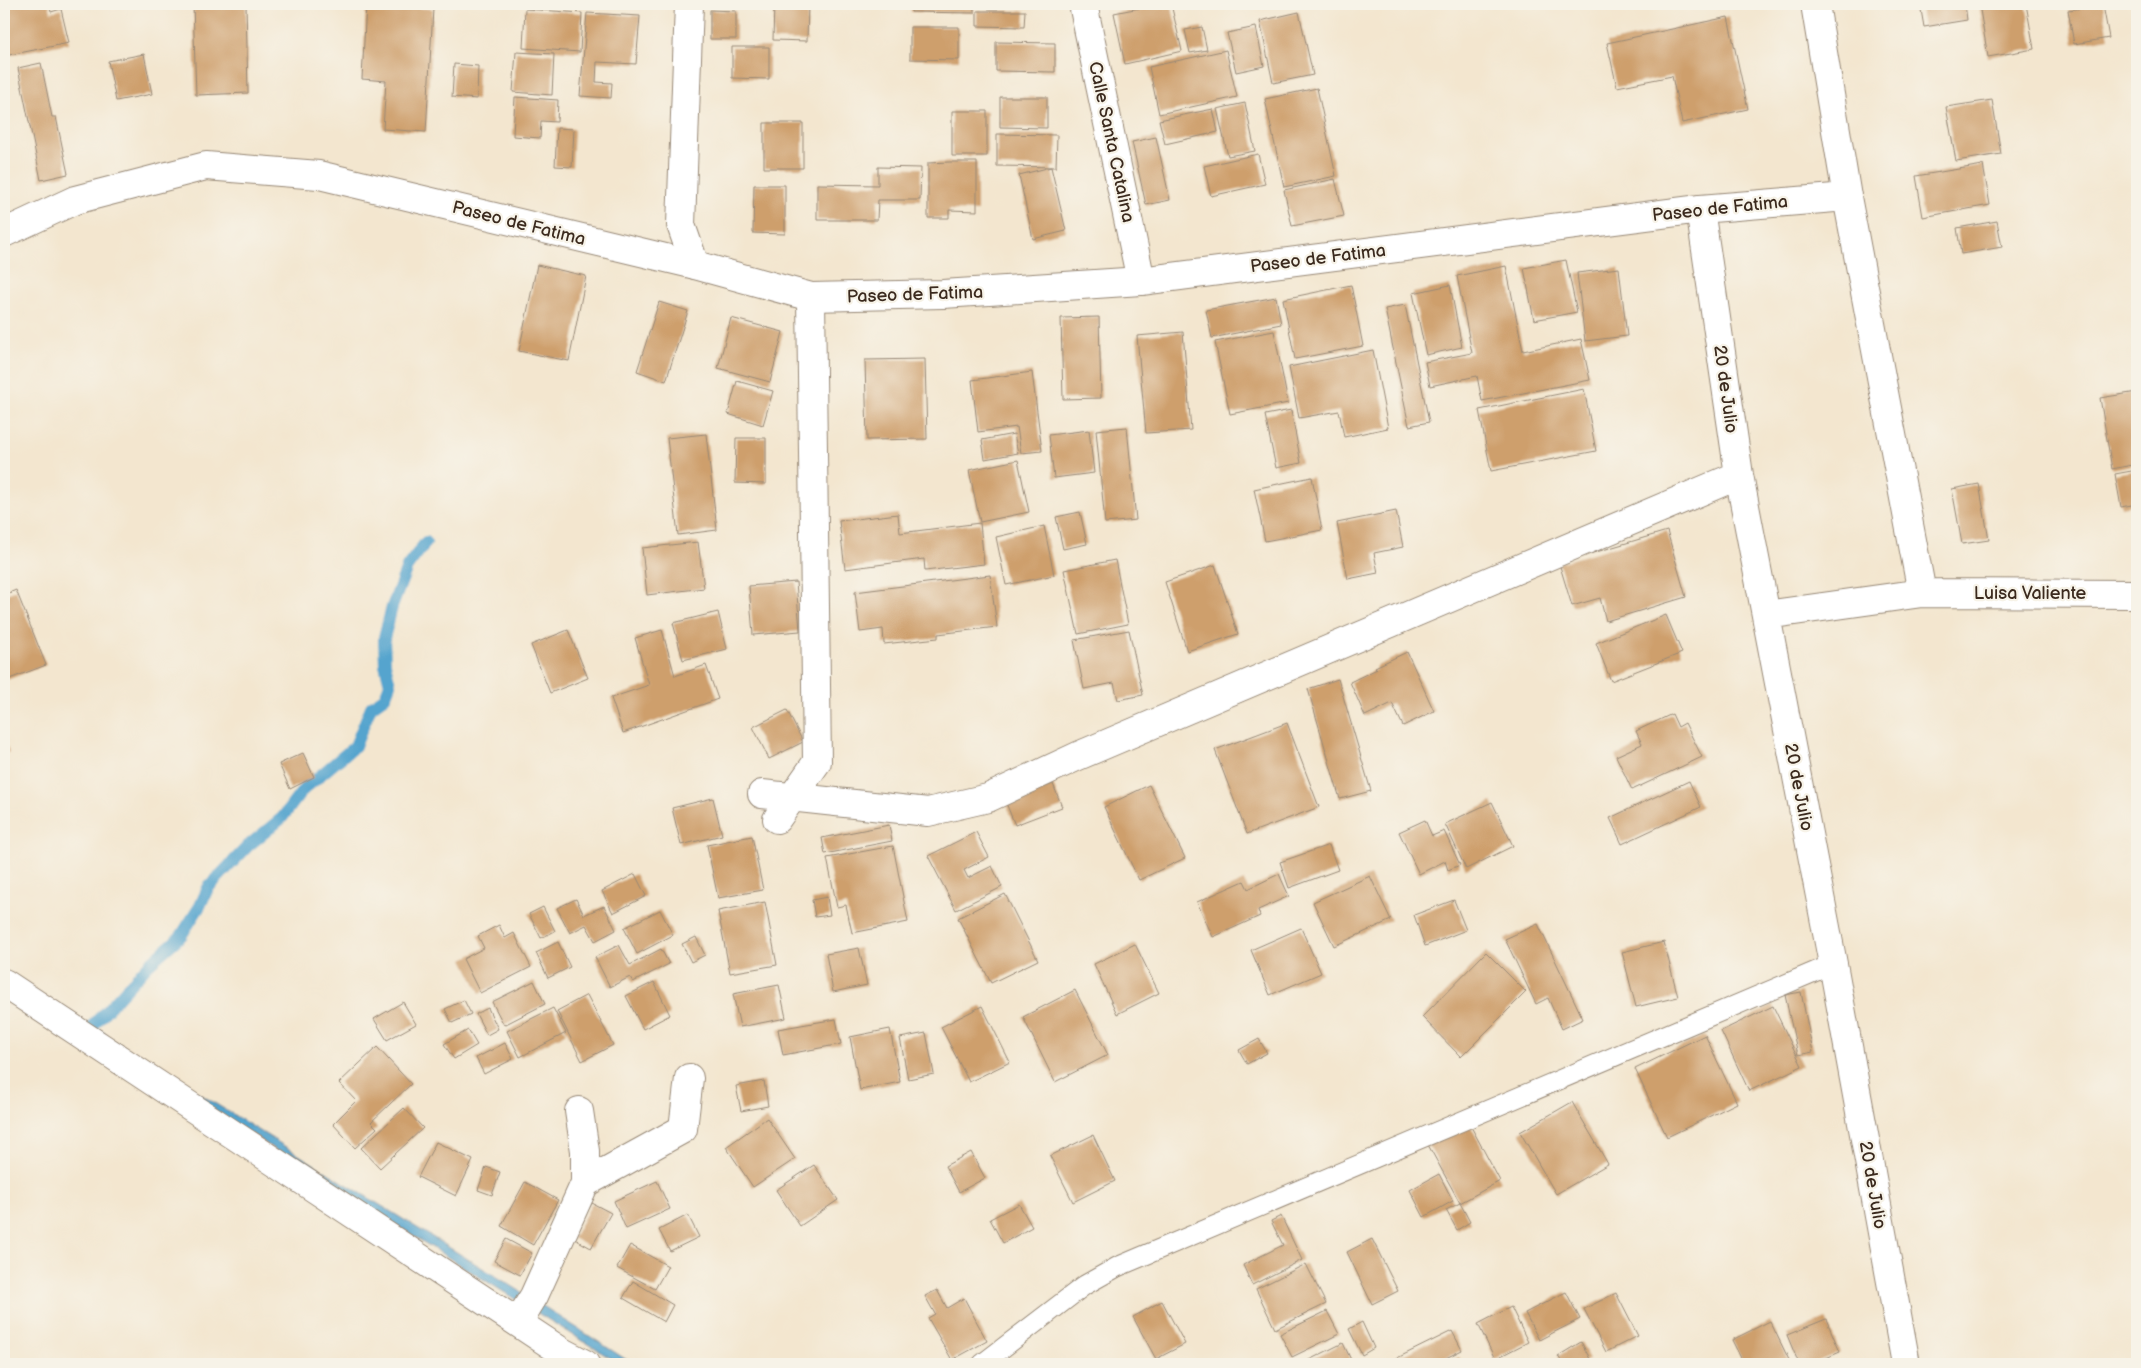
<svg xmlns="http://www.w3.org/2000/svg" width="2141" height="1368" viewBox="0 0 2141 1368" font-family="'Balsamiq Sans',sans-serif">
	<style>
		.water { fill: #54a4ce; stroke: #486776 }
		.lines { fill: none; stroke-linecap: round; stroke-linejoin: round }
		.stream { stroke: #54a4ce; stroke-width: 12 }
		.building { fill: #ce9f6c }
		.service-casing { stroke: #978876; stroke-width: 21 }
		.minor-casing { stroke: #978876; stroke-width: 30 }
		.tertiary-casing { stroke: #978876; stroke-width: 30 }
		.service { stroke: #fff; stroke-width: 19 }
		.minor { stroke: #fff; stroke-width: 28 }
		.tertiary { stroke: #fff; stroke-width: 28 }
		.labels { text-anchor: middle; stroke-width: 4.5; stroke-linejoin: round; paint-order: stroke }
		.street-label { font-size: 18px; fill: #3b2a1e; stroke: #f7f3e8 }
	</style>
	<rect width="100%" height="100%" fill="#f7f3e8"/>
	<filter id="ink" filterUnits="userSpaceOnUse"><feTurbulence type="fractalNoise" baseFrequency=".02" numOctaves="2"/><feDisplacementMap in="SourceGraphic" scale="10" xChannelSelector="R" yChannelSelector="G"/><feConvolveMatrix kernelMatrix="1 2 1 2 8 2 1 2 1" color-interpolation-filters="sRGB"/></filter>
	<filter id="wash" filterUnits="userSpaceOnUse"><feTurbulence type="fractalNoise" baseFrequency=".0096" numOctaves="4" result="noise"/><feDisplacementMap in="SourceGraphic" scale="20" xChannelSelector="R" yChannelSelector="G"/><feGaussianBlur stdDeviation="1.12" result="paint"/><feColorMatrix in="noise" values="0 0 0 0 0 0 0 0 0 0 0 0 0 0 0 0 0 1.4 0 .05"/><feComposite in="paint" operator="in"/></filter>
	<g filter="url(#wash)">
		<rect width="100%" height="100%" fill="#f3e6cf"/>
		<path class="water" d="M 94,1029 L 515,1288 L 633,1364 L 620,1364 L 278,1152 Z"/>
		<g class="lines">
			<path class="stream" d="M 100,1037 L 93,1032 L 93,1025 L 148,965 L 181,936 L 200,906 L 208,888 L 248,846 L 282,818 L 303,790 L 355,746 L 371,707 L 385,697 L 390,684 L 385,664 L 384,638 L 392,607 L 407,567 L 426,542"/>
		</g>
		<g id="blocks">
			<path class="building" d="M 4,4 L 49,4 L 51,12 L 61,9 L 69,43 L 4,56 Z
				M 193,4 L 246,4 L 248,93 L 196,95 Z
				M 366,4 L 433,9 L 426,132 L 383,129 L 386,81 L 362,79 Z
				M 774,4 L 808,4 L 807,41 L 773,40 Z
				M 911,4 L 974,4 L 974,13 L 911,12 Z
				M 1160,4 L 1171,4 L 1182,51 L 1125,64 L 1114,13 Z
				M 1192,4 L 1209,4 L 1209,5 L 1193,8 Z
				M 1920,4 L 1965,4 L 1967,20 L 1924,27 Z
				M 1979,4 L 2026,4 L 2034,49 L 1988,57 Z
				M 2103,5 L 2109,38 L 2074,44 L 2068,10 Z
				M 525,9 L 582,13 L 580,52 L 523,48 Z
				M 710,10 L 736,11 L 736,39 L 710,39 Z
				M 977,11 L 1025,11 L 1024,27 L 977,26 Z
				M 1299,12 L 1313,75 L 1273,83 L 1260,21 Z
				M 587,13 L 640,16 L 636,64 L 597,62 L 596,82 L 612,83 L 611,98 L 580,96 Z
				M 1728,17 L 1748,109 L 1682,123 L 1672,76 L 1617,87 L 1607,43 Z
				M 910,27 L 959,27 L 959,60 L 910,59 Z
				M 1202,27 L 1207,50 L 1190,53 L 1185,30 Z
				M 1256,27 L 1264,66 L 1236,72 L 1227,33 Z
				M 996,42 L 1055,43 L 1055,72 L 996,71 Z
				M 732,47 L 769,47 L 769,79 L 732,78 Z
				M 1226,50 L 1237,97 L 1159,114 L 1149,67 Z
				M 516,52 L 554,54 L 552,95 L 513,92 Z
				M 144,54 L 152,94 L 116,101 L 108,61 Z
				M 41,63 L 52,117 L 56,117 L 68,174 L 41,180 L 18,68 Z
				M 454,64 L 478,66 L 477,99 L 452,97 Z
				M 1317,88 L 1336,176 L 1284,187 L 1265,99 Z
				M 515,97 L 558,100 L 557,122 L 541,121 L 540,138 L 513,136 Z
				M 1000,97 L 1047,97 L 1047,128 L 1000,127 Z
				M 1992,100 L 2001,154 L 1956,161 L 1946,107 Z
				M 1245,103 L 1255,151 L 1228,156 L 1217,109 Z
				M 1213,109 L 1218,132 L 1165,144 L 1159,120 Z
				M 952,111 L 987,111 L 987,156 L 952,156 Z
				M 764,123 L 803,123 L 803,168 L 764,168 Z
				M 557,128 L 574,129 L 572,167 L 555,166 Z
				M 997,134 L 1057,135 L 1056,167 L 997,166 Z
				M 1156,137 L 1170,200 L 1146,205 L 1132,142 Z
				M 1258,154 L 1265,184 L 1211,196 L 1204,166 Z
				M 949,162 L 977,162 L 977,211 L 949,210 L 949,218 L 928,218 L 928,163 Z
				M 1983,165 L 1990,205 L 1923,217 L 1916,176 Z
				M 878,167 L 921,168 L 920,200 L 878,200 L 877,220 L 817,220 L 817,184 L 878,185 Z
				M 1051,167 L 1066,231 L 1033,239 L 1019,175 Z
				M 1335,179 L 1344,216 L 1292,226 L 1284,190 Z
				M 754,185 L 785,185 L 785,234 L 753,233 Z
				M 1997,221 L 2002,247 L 1961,254 L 1957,228 Z
				M 1566,260 L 1577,312 L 1534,320 L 1524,268 Z
				M 537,265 L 586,276 L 569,361 L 519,351 Z
				M 1506,266 L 1523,351 L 1581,339 L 1590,380 L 1482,401 L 1477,376 L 1430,386 L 1425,362 L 1472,353 L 1457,276 Z
				M 1619,268 L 1627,336 L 1585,341 L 1577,273 Z
				M 1351,285 L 1363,346 L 1295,359 L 1283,299 Z
				M 1450,285 L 1462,347 L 1426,355 L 1413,293 Z
				M 1276,297 L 1281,324 L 1212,338 L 1206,310 Z
				M 659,302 L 688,311 L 666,381 L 637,371 Z
				M 1405,305 L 1429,422 L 1409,426 L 1385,309 Z
				M 1099,317 L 1101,398 L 1063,399 L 1061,318 Z
				M 731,318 L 783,332 L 770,382 L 718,368 Z
				M 1274,331 L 1288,403 L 1230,414 L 1215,342 Z
				M 1183,332 L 1191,430 L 1146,433 L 1137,336 Z
				M 1373,350 L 1388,428 L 1344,437 L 1339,411 L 1299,418 L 1289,367 Z
				M 925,359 L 927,439 L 867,440 L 865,360 Z
				M 1032,372 L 1042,451 L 1021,453 L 1017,427 L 978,432 L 972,380 Z
				M 737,381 L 773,391 L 763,425 L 728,414 Z
				M 1584,389 L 1596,451 L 1491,471 L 1479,410 Z
				M 2137,392 L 2137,464 L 2112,469 L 2100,398 Z
				M 1291,410 L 1301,463 L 1276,468 L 1265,415 Z
				M 1127,427 L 1136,520 L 1105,523 L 1096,430 Z
				M 1089,430 L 1094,473 L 1054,478 L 1049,435 Z
				M 706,434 L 717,530 L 678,535 L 667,438 Z
				M 1014,434 L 1018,453 L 985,459 L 982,440 Z
				M 736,438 L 766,438 L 766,484 L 735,483 Z
				M 1018,460 L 1029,512 L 980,522 L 969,470 Z
				M 2137,470 L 2137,504 L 2121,507 L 2115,474 Z
				M 1312,477 L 1322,530 L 1265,541 L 1254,489 Z
				M 1979,484 L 1989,540 L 1962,544 L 1952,489 Z
				M 1396,511 L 1403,547 L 1374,553 L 1378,573 L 1348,579 L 1337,523 Z
				M 1080,512 L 1087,544 L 1063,549 L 1056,517 Z
				M 898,514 L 900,533 L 980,523 L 984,564 L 925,571 L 924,559 L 845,569 L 839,521 Z
				M 1044,526 L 1054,575 L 1006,585 L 996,537 Z
				M 1667,531 L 1686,597 L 1606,621 L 1600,598 L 1572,606 L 1559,563 Z
				M 698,542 L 704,588 L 647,595 L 642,548 Z
				M 1115,560 L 1128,624 L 1078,634 L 1064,570 Z
				M 1215,565 L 1238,634 L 1187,651 L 1165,582 Z
				M 990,575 L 997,627 L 938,634 L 938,638 L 884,644 L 883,629 L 860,632 L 855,592 Z
				M 796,582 L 800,631 L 753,635 L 749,586 Z
				M 16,590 L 46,665 L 4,681 L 4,595 Z
				M 718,612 L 727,649 L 683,660 L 673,623 Z
				M 1666,615 L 1682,653 L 1611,681 L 1596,643 Z
				M 568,630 L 588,678 L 550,693 L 531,645 Z
				M 662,630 L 675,676 L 706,665 L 718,699 L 623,733 L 611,698 L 649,685 L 635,638 Z
				M 1129,630 L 1143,695 L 1118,700 L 1114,683 L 1084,689 L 1074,640 Z
				M 1407,652 L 1434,711 L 1403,726 L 1392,703 L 1365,716 L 1350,682 L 1377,669 L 1375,667 Z
				M 1338,679 L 1371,791 L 1340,799 L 1308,689 Z
				M 787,710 L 803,742 L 769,759 L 753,727 Z
				M 1672,714 L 1678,727 L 1685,723 L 1702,757 L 1632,790 L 1616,756 L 1642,744 L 1636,731 Z
				M 1287,723 L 1319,807 L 1247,834 L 1215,750 Z
				M 4,738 L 9,752 L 4,754 Z
				M 303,753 L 314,777 L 290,789 L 279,764 Z
				M 1689,781 L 1701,807 L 1622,844 L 1610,818 Z
				M 1053,784 L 1062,807 L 1015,825 L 1006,803 Z
				M 1149,785 L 1185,858 L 1139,880 L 1104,807 Z
				M 713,798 L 722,835 L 681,845 L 672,808 Z
				M 1492,802 L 1513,846 L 1466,869 L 1445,824 Z
				M 1425,820 L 1432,836 L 1444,831 L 1460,865 L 1448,870 L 1445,861 L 1419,874 L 1399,832 Z
				M 889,825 L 892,841 L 825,854 L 822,838 Z
				M 976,832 L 989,857 L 964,870 L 968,878 L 992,866 L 1002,887 L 956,910 L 928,856 Z
				M 752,836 L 763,890 L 718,898 L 707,845 Z
				M 1329,845 L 1338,870 L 1289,888 L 1280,862 Z
				M 893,846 L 908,922 L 852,933 L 846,905 L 837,907 L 827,858 Z
				M 635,874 L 646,896 L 613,913 L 602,891 Z
				M 1279,874 L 1289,896 L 1258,910 L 1260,916 L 1213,937 L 1197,902 L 1244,881 L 1248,889 Z
				M 1370,876 L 1391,920 L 1334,946 L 1313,902 Z
				M 1005,894 L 1038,960 L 991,983 L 958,918 Z
				M 827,897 L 830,915 L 815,917 L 812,900 Z
				M 576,899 L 584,915 L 604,906 L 616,930 L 595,941 L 586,925 L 570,933 L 557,908 Z
				M 1454,900 L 1466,930 L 1425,946 L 1414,915 Z
				M 765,902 L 777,965 L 730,973 L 718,911 Z
				M 543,907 L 555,931 L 541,938 L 529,914 Z
				M 660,910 L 673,935 L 637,954 L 624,928 Z
				M 1538,924 L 1583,1019 L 1562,1029 L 1548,998 L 1536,1004 L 1505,939 Z
				M 499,925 L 505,938 L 514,933 L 531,967 L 480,993 L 463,959 L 484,948 L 478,936 Z
				M 1301,928 L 1321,973 L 1270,995 L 1251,950 Z
				M 696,937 L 705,955 L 691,962 L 682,944 Z
				M 558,942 L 570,967 L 548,978 L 536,953 Z
				M 1664,942 L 1678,997 L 1636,1007 L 1622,952 Z
				M 1135,944 L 1159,993 L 1117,1014 L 1094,964 Z
				M 619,945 L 630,965 L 661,949 L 669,964 L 633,982 L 630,977 L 610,987 L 595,957 Z
				M 859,948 L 867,985 L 833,992 L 826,954 Z
				M 1486,952 L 1526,992 L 1461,1057 L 1422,1017 Z
				M 534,981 L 545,1004 L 504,1025 L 492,1002 Z
				M 654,982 L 670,1015 L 643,1029 L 626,996 Z
				M 779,985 L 786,1018 L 740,1027 L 733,994 Z
				M 1075,990 L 1108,1055 L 1055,1082 L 1023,1017 Z
				M 1801,992 L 1813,1052 L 1798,1055 L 1785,995 Z
				M 587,995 L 613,1045 L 582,1061 L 557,1011 Z
				M 464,1000 L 471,1014 L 452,1023 L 445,1009 Z
				M 403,1002 L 416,1024 L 387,1040 L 374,1019 Z
				M 982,1006 L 1010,1062 L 969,1082 L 941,1027 Z
				M 1773,1006 L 1802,1066 L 1749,1091 L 1721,1031 Z
				M 488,1008 L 498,1029 L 487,1035 L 476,1014 Z
				M 553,1008 L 566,1033 L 520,1057 L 507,1031 Z
				M 836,1019 L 841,1044 L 783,1055 L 778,1029 Z
				M 890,1029 L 900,1082 L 860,1090 L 850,1037 Z
				M 468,1030 L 477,1045 L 454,1059 L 444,1044 Z
				M 926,1033 L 934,1074 L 908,1079 L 900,1038 Z
				M 1705,1035 L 1737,1103 L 1667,1137 L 1635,1069 Z
				M 1259,1039 L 1267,1053 L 1247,1064 L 1239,1050 Z
				M 505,1043 L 513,1059 L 484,1074 L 476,1058 Z
				M 377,1047 L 411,1084 L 371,1122 L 377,1128 L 355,1148 L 333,1124 L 356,1101 L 339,1083 Z
				M 764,1081 L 768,1106 L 741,1111 L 736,1086 Z
				M 1572,1102 L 1608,1164 L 1556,1194 L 1520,1132 Z
				M 404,1108 L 423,1128 L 380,1168 L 361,1148 Z
				M 767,1118 L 795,1159 L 753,1187 L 726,1147 Z
				M 1468,1121 L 1500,1181 L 1460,1203 L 1427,1143 Z
				M 1093,1135 L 1115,1181 L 1073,1202 L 1050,1156 Z
				M 436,1142 L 473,1160 L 456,1196 L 418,1177 Z
				M 971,1152 L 985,1178 L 959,1192 L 945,1166 Z
				M 814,1165 L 838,1200 L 800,1226 L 776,1190 Z
				M 486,1167 L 500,1172 L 492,1195 L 478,1190 Z
				M 1439,1174 L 1453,1201 L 1424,1217 L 1410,1190 Z
				M 657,1181 L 670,1209 L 626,1229 L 614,1201 Z
				M 525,1182 L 558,1200 L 533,1245 L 501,1226 Z
				M 592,1203 L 611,1213 L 591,1248 L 573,1238 Z
				M 1460,1203 L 1470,1222 L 1457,1230 L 1446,1210 Z
				M 1019,1204 L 1032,1227 L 1003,1243 L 990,1219 Z
				M 688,1215 L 699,1237 L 670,1251 L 659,1230 Z
				M 1281,1216 L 1302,1260 L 1252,1285 L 1243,1265 L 1283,1245 L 1271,1221 Z
				M 506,1239 L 532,1253 L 520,1275 L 494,1261 Z
				M 1372,1239 L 1398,1291 L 1372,1304 L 1347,1252 Z
				M 630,1245 L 668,1266 L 655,1289 L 617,1268 Z
				M 1306,1264 L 1326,1304 L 1275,1329 L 1256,1289 Z
				M 633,1281 L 673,1305 L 664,1322 L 623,1298 Z
				M 937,1290 L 947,1308 L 964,1298 L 987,1341 L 952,1360 L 928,1318 L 935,1314 L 925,1296 Z
				M 1566,1292 L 1580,1319 L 1539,1340 L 1525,1313 Z
				M 1616,1293 L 1638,1336 L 1606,1352 L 1584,1309 Z
				M 1162,1301 L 1185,1344 L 1156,1359 L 1133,1317 Z
				M 1511,1307 L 1528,1342 L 1495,1359 L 1478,1324 Z
				M 1327,1311 L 1339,1334 L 1292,1357 L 1280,1334 Z
				M 1826,1319 L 1840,1352 L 1812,1364 L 1799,1364 L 1787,1335 Z
				M 1770,1321 L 1791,1364 L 1744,1364 L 1732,1340 Z
				M 1362,1322 L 1374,1348 L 1362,1355 L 1349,1329 Z
				M 1452,1331 L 1462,1350 L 1434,1364 L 1391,1364 L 1389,1362 Z
				M 1581,1342 L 1590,1359 L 1580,1364 L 1563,1364 L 1558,1356 Z
				M 1343,1343 L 1353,1364 L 1301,1364 Z
				M 1459,1357 L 1462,1364 L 1446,1364 Z"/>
		</g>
	</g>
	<g filter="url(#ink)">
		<use href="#blocks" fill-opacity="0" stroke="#978876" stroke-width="1"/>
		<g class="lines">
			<g class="service-casing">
				<path id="service" d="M 982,1364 L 1085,1285 L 1117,1267 L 1833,964"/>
			</g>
			<g class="minor-casing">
				<path id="minor" d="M 689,4 L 681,225 L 695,265
					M 1083,4 L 1141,281
					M 1815,4 L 1847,197 L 1922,593
					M 1700,209 L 1739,475 L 1833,964 L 1906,1364
					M 1766,615 L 1922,593 L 2137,594
					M 762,794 L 928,812 L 988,798 L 1078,756 L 1739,475
					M 777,819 L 817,762 L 811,297
					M 4,983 L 562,1352 L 585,1364
					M 585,1183 L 683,1129 L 689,1078
					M 518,1322 L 534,1296 L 585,1183 L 585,1151 L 579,1111"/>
			</g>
			<g class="tertiary-casing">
				<path id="tertiary" d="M 4,233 L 75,200 L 206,166 L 319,175 L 695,265 L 811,297 L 943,294 L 1141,281 L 1700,209 L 1847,197"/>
			</g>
			<use href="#service" class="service"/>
			<use href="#minor" class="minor"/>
			<use href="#tertiary" class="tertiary"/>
		</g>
	</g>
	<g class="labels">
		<g class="street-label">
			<text transform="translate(1112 142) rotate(78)" y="6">Calle Santa Catalina</text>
			<text transform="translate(1720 208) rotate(-6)" y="6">Paseo de Fatima</text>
			<text transform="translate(519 223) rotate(14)" y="6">Paseo de Fatima</text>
			<text transform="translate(1318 258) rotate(-7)" y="6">Paseo de Fatima</text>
			<text transform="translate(915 294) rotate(-2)" y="6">Paseo de Fatima</text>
			<text transform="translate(1726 389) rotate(82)" y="6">20 de Julio</text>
			<text x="2030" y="599">Luisa Valiente</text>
			<text transform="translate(1799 787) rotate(79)" y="6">20 de Julio</text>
			<text transform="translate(1873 1185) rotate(80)" y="6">20 de Julio</text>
		</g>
	</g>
	<rect width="2141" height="1368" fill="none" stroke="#f7f3e8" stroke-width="20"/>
</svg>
